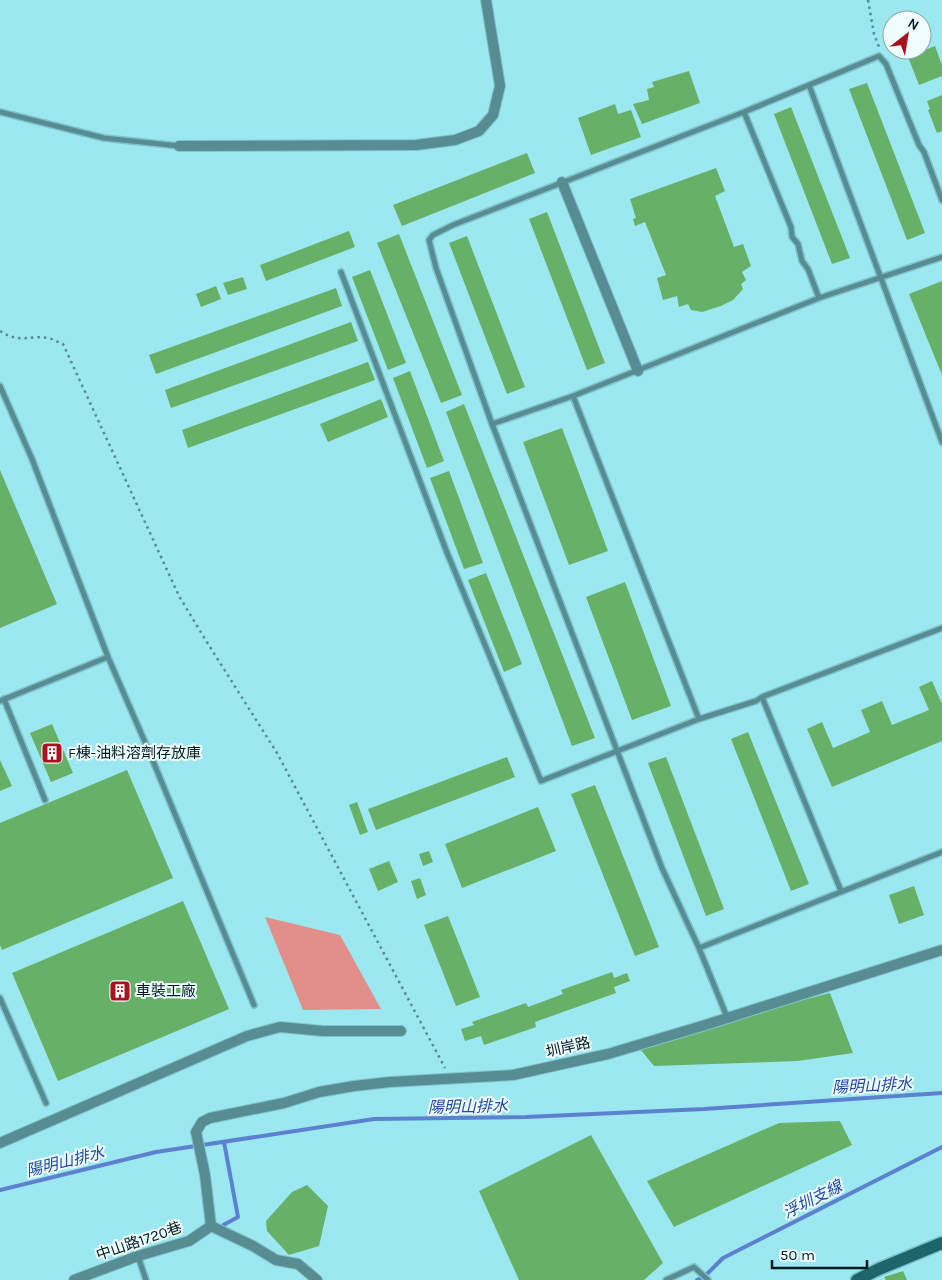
<svg xmlns="http://www.w3.org/2000/svg" width="942" height="1280" viewBox="0 0 942 1280" font-family="Karla,'Noto Sans TC',sans-serif">
	<style>
		.green { fill: #e38f89 }
		.lines { fill: none; stroke-linecap: round; stroke-linejoin: round }
		.stream { stroke: #5c81cf; stroke-width: 4 }
		.building { fill: #67b068 }
		.lane-casing { stroke: #80c3ca; stroke-width: 8 }
		.street-casing { stroke: #80c3ca; stroke-width: 12 }
		.secondary-casing { stroke: #80c3ca; stroke-width: 15 }
		.path { stroke: #568b91; stroke-width: 2.5; stroke-dasharray: 2.5 4; stroke-linecap: butt }
		.lane { stroke: #578c92; stroke-width: 5 }
		.street { stroke: #578c92; stroke-width: 10 }
		.secondary { stroke: #1d646b; stroke-width: 12 }
		.labels { text-anchor: middle; stroke-width: 4; stroke-linejoin: round; paint-order: stroke }
		.poi-label { font-size: 15px; fill: #001a1d; stroke: #effdfe; text-anchor: start }
		.street-label { font-size: 15px; fill: #001a1d; stroke: #effdfe }
		.water-label { font-size: 16px; font-style: italic; fill: #2146a3; stroke: #effdfe }
	</style>
	<rect width="100%" height="100%" fill="#9ce8f0"/>
	<path class="green" d="M 265,917 L 340,935 L 381,1009 L 303,1010 Z"/>
	<g class="lines">
		<path class="stream" d="M 0,1190 L 156,1152 L 374,1119 L 526,1117 L 704,1109 L 942,1093
			M 218,1228 L 238,1217 L 224,1142
			M 697,1280 L 703,1278 L 723,1258 L 942,1147"/>
	</g>
	<path class="building" d="M 935,46 L 942,65 L 942,76 L 919,85 L 908,57 Z
		M 689,71 L 700,103 L 642,124 L 633,104 L 649,100 L 647,89 L 654,87 L 652,82 Z
		M 867,83 L 925,233 L 907,240 L 849,89 Z
		M 942,95 L 942,131 L 937,133 L 928,110 L 930,109 L 927,101 Z
		M 615,104 L 618,114 L 631,110 L 641,137 L 591,155 L 578,118 Z
		M 791,107 L 850,258 L 832,264 L 774,114 Z
		M 527,153 L 535,173 L 402,226 L 393,205 Z
		M 716,168 L 725,191 L 715,196 L 734,247 L 743,244 L 751,266 L 742,272 L 746,280 L 741,284 L 743,289 L 733,300 L 721,306 L 702,312 L 691,310 L 688,304 L 679,307 L 677,296 L 663,300 L 657,278 L 666,275 L 645,222 L 635,226 L 633,219 L 636,218 L 630,199 Z
		M 547,212 L 605,363 L 587,370 L 529,219 Z
		M 349,231 L 355,247 L 266,281 L 260,265 Z
		M 399,234 L 462,395 L 441,403 L 377,243 Z
		M 467,236 L 525,387 L 507,394 L 449,243 Z
		M 370,270 L 406,363 L 388,370 L 352,277 Z
		M 243,277 L 247,289 L 228,295 L 223,283 Z
		M 942,281 L 942,375 L 909,294 Z
		M 216,286 L 221,299 L 201,307 L 196,294 Z
		M 336,288 L 342,306 L 156,374 L 149,355 Z
		M 351,322 L 358,341 L 171,408 L 165,390 Z
		M 368,362 L 375,380 L 188,448 L 182,430 Z
		M 410,371 L 444,461 L 427,468 L 393,378 Z
		M 381,399 L 388,417 L 328,442 L 320,424 Z
		M 464,404 L 595,738 L 572,746 L 446,412 Z
		M 562,428 L 608,551 L 569,565 L 523,442 Z
		M 0,470 L 57,604 L 0,628 Z
		M 449,471 L 483,563 L 464,569 L 430,478 Z
		M 486,573 L 522,664 L 504,672 L 468,580 Z
		M 625,582 L 671,706 L 632,720 L 586,597 Z
		M 932,681 L 942,704 L 942,741 L 832,787 L 807,729 L 822,722 L 833,748 L 870,732 L 861,710 L 882,701 L 892,725 L 929,710 L 919,687 Z
		M 52,724 L 73,773 L 51,782 L 30,733 Z
		M 748,732 L 809,884 L 791,891 L 731,739 Z
		M 507,757 L 515,777 L 376,830 L 368,809 Z
		M 666,757 L 724,909 L 706,916 L 648,763 Z
		M 0,760 L 12,786 L 0,791 Z
		M 127,770 L 173,878 L 2,950 L 0,945 L 0,823 Z
		M 595,785 L 659,947 L 635,956 L 571,794 Z
		M 357,802 L 368,832 L 360,835 L 349,805 Z
		M 538,807 L 556,851 L 462,888 L 445,844 Z
		M 429,851 L 433,862 L 423,866 L 419,854 Z
		M 389,861 L 398,882 L 378,891 L 369,869 Z
		M 420,878 L 426,895 L 417,899 L 411,881 Z
		M 914,886 L 924,915 L 899,924 L 889,895 Z
		M 183,901 L 229,1009 L 58,1081 L 12,973 Z
		M 448,916 L 480,997 L 456,1006 L 424,925 Z
		M 612,972 L 614,978 L 627,973 L 630,981 L 614,987 L 616,993 L 535,1022 L 536,1027 L 484,1045 L 481,1036 L 465,1041 L 461,1029 L 474,1025 L 472,1022 L 526,1003 L 528,1007 L 563,994 L 561,990 Z
		M 830,993 L 853,1053 L 798,1061 L 654,1066 L 640,1049 L 729,1019 Z
		M 840,1121 L 852,1145 L 674,1227 L 647,1181 L 779,1123 Z
		M 591,1135 L 663,1263 L 644,1280 L 519,1280 L 479,1191 Z
		M 307,1185 L 328,1206 L 319,1246 L 289,1255 L 267,1231 L 266,1221 L 292,1192 Z
		M 903,1271 L 907,1280 L 886,1280 L 884,1277 Z"/>
	<g class="lines">
		<g class="lane-casing">
			<path id="lane" d="M 809,85 L 942,442
				M 0,112 L 104,138 L 179,146
				M 744,112 L 791,227 L 792,237 L 798,244 L 802,261 L 808,269 L 819,298
				M 341,272 L 446,550 L 541,781 L 699,719 L 756,701 L 762,697 L 942,628
				M 0,386 L 32,459 L 108,657 L 148,749 L 254,1005
				M 573,396 L 699,719
				M 492,424 L 573,396 L 819,298 L 942,257
				M 762,697 L 841,891
				M 4,699 L 45,800
				M 0,701 L 108,657
				M 699,948 L 942,852
				M 0,998 L 46,1103
				M 727,1017 L 699,948 L 662,868 L 492,424 L 436,268 L 429,240 L 433,235 L 453,225 L 744,112 L 879,56 L 886,64 L 919,145 L 924,152 L 942,200
				M 138,1256 L 146,1280
				M 666,1280 L 694,1267 L 708,1280"/>
		</g>
		<g class="street-casing">
			<path id="street" d="M 179,146 L 416,145 L 455,140 L 479,131 L 493,115 L 500,86 L 486,0
				M 562,182 L 638,371
				M 0,1143 L 247,1036 L 280,1027 L 323,1031 L 401,1031
				M 211,1226 L 205,1175 L 196,1132 L 202,1122 L 210,1118 L 284,1103 L 319,1092 L 354,1086 L 390,1082 L 513,1075 L 608,1054 L 702,1026 L 942,950
				M 211,1226 L 253,1246 L 276,1260 L 298,1264 L 317,1280
				M 74,1280 L 138,1256 L 189,1241 L 211,1226"/>
		</g>
		<g class="secondary-casing">
			<path id="secondary" d="M 857,1280 L 879,1269 L 942,1243"/>
		</g>
		<path class="path" d="M 868,0 L 874,34 L 879,47
			M 0,331 C 20,344 28,335 48,338 C 53,339 58,342 63,344 L 179,596 L 205,639 L 277,753 L 445,1068"/>
		<use href="#lane" class="lane"/>
		<use href="#street" class="street"/>
		<use href="#secondary" class="secondary"/>
	</g>
	<defs>
		<g id="building-square" transform="scale(1.125)"><rect x="-9" y="-9" width="18" height="18" rx="4" fill="#a81221" stroke="#effdfe"/><path d="M-4-6H4V6H1V3H-1V6H-4ZM-2.5-4.3h1.7v1.8h-1.7ZM.8-4.3h1.7v1.8H.8ZM-2.5-1h1.7V.8h-1.7ZM.8-1h1.7V.8H.8Z" fill="#fff"/></g>
	</defs>
	<g fill-rule="evenodd">
		<use href="#building-square" x="52" y="753"/>
		<use href="#building-square" x="120" y="991"/>
	</g>
	<g class="labels">
		<g class="poi-label">
			<text x="68" y="758">F棟-油料溶劑存放庫</text>
			<text x="136" y="996">車裝工廠</text>
		</g>
		<g class="street-label">
			<text transform="translate(568 1047) rotate(-13)" y="5">圳岸路</text>
			<text transform="translate(139 1241) rotate(-19)" y="5">中山路1720巷</text>
		</g>
		<g class="water-label">
			<text transform="translate(872 1085) rotate(-3)" y="6">陽明山排水</text>
			<text transform="translate(468 1106) rotate(-1)" y="6">陽明山排水</text>
			<text transform="translate(65 1161) rotate(-14)" y="6">陽明山排水</text>
			<text transform="translate(812 1199) rotate(-27)" y="6">浮圳支線</text>
		</g>
	</g>
	<g transform="translate(907 35) rotate(31)"><circle r="24" fill="#effdfe" stroke="#8fa2a4"/>
	<path d="M0-4L9 19L0 12L-9 19Z" fill="#a81221"/>
	<text y="-8" font-size="14" font-weight="bold" text-anchor="middle" fill="#001a1d">N</text>
	</g>
	<path d="M772 1260v8h95v-8" fill="none" stroke="#001a1d" stroke-width="2.5"/>
	<text x="780" y="1260" font-size="15" fill="#001a1d" stroke="#effdfe" stroke-width="4" paint-order="stroke">50 m</text>
</svg>
